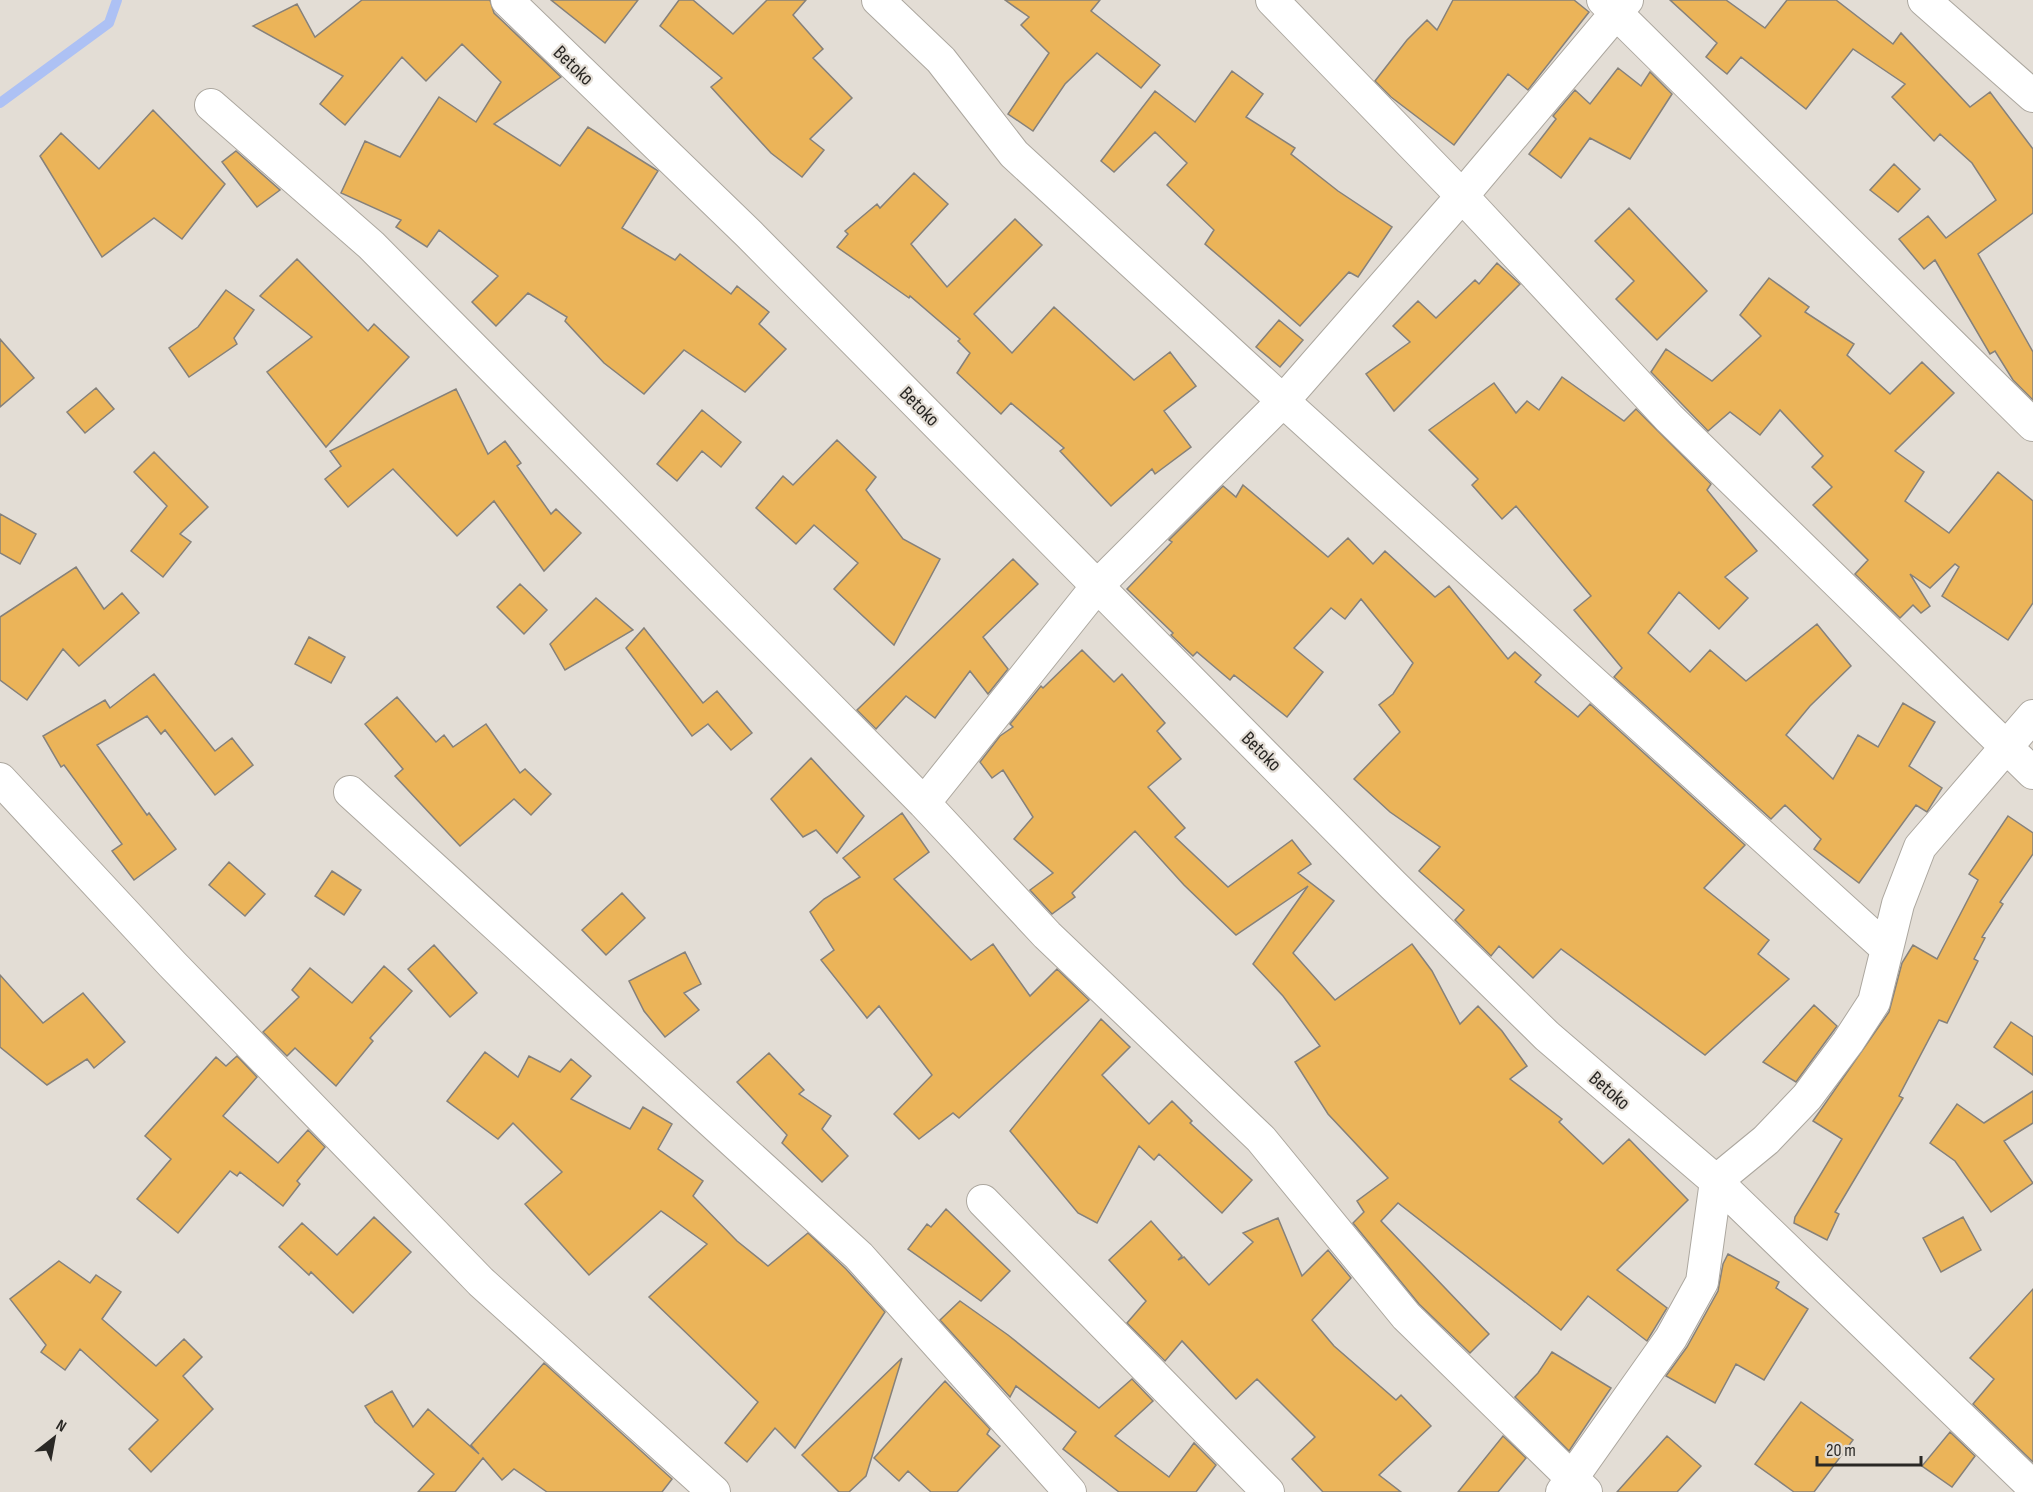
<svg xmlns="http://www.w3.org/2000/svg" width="2033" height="1492" viewBox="0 0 2033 1492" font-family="'Sofia Sans Condensed',sans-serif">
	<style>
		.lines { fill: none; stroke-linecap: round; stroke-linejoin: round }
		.stream { stroke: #adc1f4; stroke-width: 10 }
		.building { fill: #ebb459; stroke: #86817a; stroke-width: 1.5 }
		.minor-casing { stroke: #aca79f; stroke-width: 34 }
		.minor { stroke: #fff; stroke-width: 32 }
		.labels { text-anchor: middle; stroke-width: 4.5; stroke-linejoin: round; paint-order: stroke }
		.street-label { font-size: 20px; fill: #2a2825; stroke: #e3ddd5 }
	</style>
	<rect width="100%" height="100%" fill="#e3ddd5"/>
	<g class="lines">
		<path class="stream" d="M 0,103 L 109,23 L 117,0"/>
	</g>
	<path class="building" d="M 362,0 L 490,0 L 494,13 L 561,77 L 494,124 L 560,166 L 588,127 L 655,169 L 658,171 L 622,228 L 675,260 L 680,254 L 731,294 L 737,286 L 769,312 L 759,324 L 786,349 L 745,392 L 684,350 L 644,394 L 604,363 L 565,321 L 567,317 L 528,293 L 496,326 L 472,302 L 498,276 L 439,230 L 427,247 L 396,227 L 401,220 L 341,193 L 365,141 L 400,157 L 439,97 L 476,122 L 501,82 L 462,44 L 426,81 L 402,57 L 345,125 L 320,104 L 343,76 L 253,26 L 297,4 L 315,37 Z
		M 551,0 L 638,0 L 605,43 Z
		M 679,0 L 693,0 L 733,34 L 767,0 L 806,0 L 793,15 L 823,49 L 813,58 L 852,98 L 810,139 L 824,150 L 802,177 L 771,153 L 711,87 L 722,78 L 660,26 Z
		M 1005,0 L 1100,0 L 1091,11 L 1160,65 L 1141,88 L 1097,53 L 1065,84 L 1033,131 L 1008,114 L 1049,53 L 1021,25 L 1029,17 Z
		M 1453,0 L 1574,0 L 1589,12 L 1528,90 L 1508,74 L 1454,145 L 1391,97 L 1375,81 L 1407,40 L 1427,20 L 1437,30 Z
		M 1670,0 L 1726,0 L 1765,28 L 1787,0 L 1836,0 L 1893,44 L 1901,33 L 1970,107 L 1990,92 L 2033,149 L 2033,213 L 1978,254 L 2033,352 L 2033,400 L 2013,380 L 1995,351 L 1990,354 L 1935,260 L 1924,269 L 1899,239 L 1928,216 L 1946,238 L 1996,200 L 1972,163 L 1940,134 L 1934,141 L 1892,97 L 1905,84 L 1853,49 L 1806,109 L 1741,57 L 1727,74 L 1706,57 L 1717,43 Z
		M 1618,68 L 1641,86 L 1650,72 L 1672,94 L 1630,159 L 1590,138 L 1561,178 L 1529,154 L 1556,119 L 1553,116 L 1575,90 L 1590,104 Z
		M 1232,71 L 1263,94 L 1246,117 L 1295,148 L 1291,154 L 1338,191 L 1392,227 L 1358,277 L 1349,272 L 1300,326 L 1205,244 L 1214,230 L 1167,185 L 1187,163 L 1155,132 L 1114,172 L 1101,161 L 1155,91 L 1195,122 Z
		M 153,110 L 225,184 L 182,239 L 154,218 L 102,257 L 40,156 L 61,133 L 99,169 Z
		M 236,151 L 280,190 L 257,207 L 222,162 Z
		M 1894,164 L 1920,189 L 1898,212 L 1870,190 Z
		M 914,173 L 948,204 L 911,244 L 947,287 L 1015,219 L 1042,245 L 974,314 L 1012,353 L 1054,307 L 1134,380 L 1170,352 L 1196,386 L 1164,411 L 1191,447 L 1155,474 L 1152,469 L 1111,506 L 1060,451 L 1064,448 L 1011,403 L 1001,414 L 957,373 L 970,353 L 958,341 L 960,339 L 910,296 L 909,298 L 837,247 L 848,234 L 845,231 L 877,204 L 880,208 Z
		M 1629,208 L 1707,291 L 1657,340 L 1616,299 L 1634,281 L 1595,241 Z
		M 297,259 L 368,331 L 374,324 L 409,357 L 326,447 L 267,372 L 312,337 L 260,296 Z
		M 1497,263 L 1520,284 L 1394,411 L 1366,374 L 1410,342 L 1393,326 L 1418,301 L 1436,318 L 1475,280 L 1479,284 Z
		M 1769,278 L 1809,307 L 1805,312 L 1854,344 L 1847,355 L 1890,394 L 1922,362 L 1954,393 L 1895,451 L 1924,472 L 1905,501 L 1949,533 L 1998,472 L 2033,501 L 2033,603 L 2008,640 L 1942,596 L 1959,567 L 1955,564 L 1930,588 L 1910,574 L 1930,606 L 1921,613 L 1913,605 L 1900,618 L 1855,574 L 1868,560 L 1813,505 L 1832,487 L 1812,467 L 1823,456 L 1780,410 L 1760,435 L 1730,412 L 1708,431 L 1651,372 L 1666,349 L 1712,381 L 1761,336 L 1740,315 Z
		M 226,290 L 254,310 L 234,338 L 237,344 L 189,377 L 169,348 L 198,327 Z
		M 1279,320 L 1303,340 L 1280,367 L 1256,347 Z
		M 0,339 L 34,378 L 0,407 Z
		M 1562,377 L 1624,421 L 1636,409 L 1711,484 L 1707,490 L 1757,551 L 1725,577 L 1748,598 L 1719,629 L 1679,592 L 1648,633 L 1690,672 L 1710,650 L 1746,681 L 1817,624 L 1851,666 L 1810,706 L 1786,735 L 1833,779 L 1858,735 L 1878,747 L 1903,703 L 1935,722 L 1909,766 L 1942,788 L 1927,812 L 1916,805 L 1859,883 L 1814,849 L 1821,839 L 1785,805 L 1771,819 L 1614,677 L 1622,668 L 1574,610 L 1591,596 L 1516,506 L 1502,519 L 1472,485 L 1478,479 L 1429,430 L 1494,383 L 1516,413 L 1527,401 L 1539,410 Z
		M 96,388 L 114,409 L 85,433 L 67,412 Z
		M 456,389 L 488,454 L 505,441 L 521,463 L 517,466 L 551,514 L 556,509 L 581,533 L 544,571 L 494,501 L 457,536 L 393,469 L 348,507 L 325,479 L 341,466 L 330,451 Z
		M 702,410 L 741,442 L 721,467 L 702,451 L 677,481 L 657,464 Z
		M 837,440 L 876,477 L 866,490 L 903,539 L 940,559 L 894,645 L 834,589 L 858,563 L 814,525 L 796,544 L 756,508 L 783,476 L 793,485 Z
		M 154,452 L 208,507 L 180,534 L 191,542 L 163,577 L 131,551 L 167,506 L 134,472 Z
		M 1243,485 L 1328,557 L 1348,538 L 1373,564 L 1385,551 L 1435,597 L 1449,586 L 1508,659 L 1515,652 L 1541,675 L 1535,682 L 1578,717 L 1590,704 L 1745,845 L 1704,888 L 1769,940 L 1758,954 L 1789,979 L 1705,1055 L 1561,949 L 1533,978 L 1499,946 L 1491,956 L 1455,920 L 1464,910 L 1419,871 L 1440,847 L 1390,812 L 1354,779 L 1400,732 L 1379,705 L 1393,694 L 1413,663 L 1361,599 L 1345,619 L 1331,608 L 1294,648 L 1323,672 L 1287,717 L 1234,675 L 1230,680 L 1197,652 L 1193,656 L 1171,635 L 1173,633 L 1127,589 L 1172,542 L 1169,540 L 1223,486 L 1236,497 Z
		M 0,514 L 36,534 L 20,564 L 0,553 Z
		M 1013,559 L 1038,584 L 983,637 L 1008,669 L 988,694 L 970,671 L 935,718 L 906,696 L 876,729 L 857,710 Z
		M 76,567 L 104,609 L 122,593 L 139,613 L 79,666 L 63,649 L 27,700 L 0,680 L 0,617 Z
		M 520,584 L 547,610 L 524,634 L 497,607 Z
		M 596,598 L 633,630 L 565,670 L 550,644 Z
		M 644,628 L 703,703 L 717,691 L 752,733 L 731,750 L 708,724 L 692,736 L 626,648 Z
		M 309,637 L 345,657 L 331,683 L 295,664 Z
		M 1082,650 L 1114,682 L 1122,674 L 1165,723 L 1157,731 L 1181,759 L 1148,787 L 1185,828 L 1175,837 L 1228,887 L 1292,840 L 1311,864 L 1298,873 L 1334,901 L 1293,953 L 1335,1000 L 1412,944 L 1432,971 L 1460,1024 L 1478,1006 L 1502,1031 L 1527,1066 L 1510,1079 L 1562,1119 L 1559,1122 L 1603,1164 L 1629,1139 L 1688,1200 L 1617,1270 L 1667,1308 L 1647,1341 L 1588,1296 L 1561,1330 L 1398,1203 L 1381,1221 L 1489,1334 L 1470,1353 L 1419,1304 L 1353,1223 L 1364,1212 L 1357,1201 L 1388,1178 L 1328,1114 L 1295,1062 L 1320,1046 L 1283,996 L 1253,964 L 1308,886 L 1236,935 L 1184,885 L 1135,831 L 1072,893 L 1075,897 L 1052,914 L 1030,890 L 1053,873 L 1014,839 L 1033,817 L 1003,770 L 992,778 L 980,762 L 1000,736 L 1013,727 L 1010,724 L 1041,686 L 1043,688 Z
		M 154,674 L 215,751 L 232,738 L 253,765 L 215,795 L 165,730 L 161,734 L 147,716 L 97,745 L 147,815 L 149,813 L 176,849 L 134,880 L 112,851 L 122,844 L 64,765 L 61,767 L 43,736 L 105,700 L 110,708 Z
		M 397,697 L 436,742 L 444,735 L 453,747 L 486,724 L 520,773 L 525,769 L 551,794 L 531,815 L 514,799 L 460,846 L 395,776 L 403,769 L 365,724 Z
		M 811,758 L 864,816 L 837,853 L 816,830 L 803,837 L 771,799 Z
		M 902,813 L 929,852 L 894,879 L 971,960 L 993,944 L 1030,996 L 1057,969 L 1089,1000 L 959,1118 L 953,1113 L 919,1139 L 894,1114 L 932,1075 L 879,1006 L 867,1018 L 821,960 L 834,950 L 810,912 L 824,899 L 860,877 L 843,858 Z
		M 2008,816 L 2033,833 L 2033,854 L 2000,902 L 2003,904 L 1982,937 L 1985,938 L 1974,959 L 1978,961 L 1947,1023 L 1939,1020 L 1899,1096 L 1903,1098 L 1835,1212 L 1839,1214 L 1827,1240 L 1794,1223 L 1795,1217 L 1842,1139 L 1813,1121 L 1889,1012 L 1902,963 L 1913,945 L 1937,959 L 1978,880 L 1969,874 Z
		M 229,862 L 265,894 L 245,916 L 209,885 Z
		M 332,871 L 361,890 L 344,915 L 315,896 Z
		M 622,893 L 645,918 L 606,955 L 582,930 Z
		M 434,945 L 477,993 L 450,1017 L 408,969 Z
		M 685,952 L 701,984 L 684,993 L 699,1010 L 665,1037 L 644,1011 L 629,981 Z
		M 384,966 L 412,991 L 370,1038 L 373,1041 L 336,1086 L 295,1048 L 287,1056 L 263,1032 L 299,997 L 292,990 L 310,968 L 352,1003 Z
		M 0,975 L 43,1023 L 83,993 L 125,1042 L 94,1068 L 87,1059 L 47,1085 L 0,1047 Z
		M 1814,1005 L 1837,1026 L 1796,1082 L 1763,1062 Z
		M 1101,1019 L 1130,1047 L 1102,1075 L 1149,1124 L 1172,1101 L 1192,1121 L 1190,1123 L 1252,1180 L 1222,1213 L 1159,1154 L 1154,1160 L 1139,1146 L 1097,1223 L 1078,1213 L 1010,1131 Z
		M 2011,1022 L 2033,1037 L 2033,1075 L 1994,1047 Z
		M 485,1052 L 518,1077 L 529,1056 L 560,1072 L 571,1059 L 591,1076 L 571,1099 L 630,1129 L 643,1107 L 672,1124 L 658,1149 L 703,1181 L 693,1196 L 737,1241 L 768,1266 L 808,1233 L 846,1269 L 885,1312 L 795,1448 L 775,1428 L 747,1462 L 725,1443 L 758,1402 L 649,1297 L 707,1244 L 661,1211 L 589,1275 L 525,1204 L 562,1172 L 513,1123 L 498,1139 L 447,1101 Z
		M 769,1053 L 804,1090 L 799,1094 L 831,1116 L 822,1129 L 848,1156 L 822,1182 L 782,1143 L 787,1135 L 737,1082 Z
		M 237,1056 L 257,1077 L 223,1116 L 278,1163 L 308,1130 L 325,1147 L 297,1181 L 300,1184 L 283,1206 L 240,1172 L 237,1176 L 230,1171 L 178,1233 L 137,1199 L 171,1159 L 145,1136 L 216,1057 L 226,1066 Z
		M 2033,1091 L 2033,1123 L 2004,1141 L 2033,1183 L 1991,1212 L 1955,1161 L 1930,1143 L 1957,1104 L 1984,1123 Z
		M 946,1209 L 1010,1271 L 981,1301 L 908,1249 L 927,1224 L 931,1227 Z
		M 374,1217 L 411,1252 L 353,1313 L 311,1272 L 309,1275 L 279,1247 L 302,1223 L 337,1255 Z
		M 1963,1217 L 1981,1250 L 1941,1272 L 1923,1238 Z
		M 1278,1218 L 1302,1276 L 1328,1250 L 1351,1278 L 1312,1320 L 1334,1346 L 1396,1400 L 1401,1395 L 1431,1426 L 1379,1475 L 1401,1492 L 1323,1492 L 1292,1459 L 1315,1437 L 1257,1379 L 1236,1399 L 1182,1341 L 1165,1361 L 1127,1323 L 1146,1301 L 1109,1260 L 1151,1221 L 1182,1256 L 1178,1260 L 1184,1257 L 1209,1285 L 1253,1242 L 1243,1233 Z
		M 1728,1254 L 1779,1282 L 1776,1288 L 1808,1309 L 1764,1380 L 1736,1364 L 1715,1403 L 1666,1376 L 1687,1347 L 1718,1291 L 1723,1264 Z
		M 59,1261 L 90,1283 L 96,1275 L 121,1292 L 102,1319 L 156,1366 L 184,1339 L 202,1357 L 183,1376 L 213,1409 L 151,1472 L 129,1449 L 158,1420 L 80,1349 L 65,1370 L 41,1352 L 46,1345 L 10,1299 Z
		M 2033,1289 L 2033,1462 L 1973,1404 L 1994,1379 L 1970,1358 Z
		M 960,1301 L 1008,1335 L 1099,1408 L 1132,1379 L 1153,1401 L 1115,1436 L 1169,1477 L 1194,1443 L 1216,1465 L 1196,1492 L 1119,1492 L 1063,1449 L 1076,1432 L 1016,1386 L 1010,1397 L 940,1320 Z
		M 1552,1352 L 1611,1388 L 1569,1451 L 1515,1397 L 1538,1373 Z
		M 902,1358 L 866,1476 L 849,1492 L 839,1492 L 802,1455 Z
		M 544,1363 L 672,1479 L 662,1492 L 547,1492 L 514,1469 L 502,1480 L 483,1458 L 455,1492 L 418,1492 L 434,1474 L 375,1422 L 365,1406 L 392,1391 L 413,1427 L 428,1409 L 479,1454 L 471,1445 Z
		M 945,1381 L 990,1429 L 987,1434 L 1000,1446 L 957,1492 L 931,1492 L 908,1471 L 899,1481 L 874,1458 Z
		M 1801,1402 L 1853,1440 L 1814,1492 L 1794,1492 L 1755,1464 Z
		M 1950,1432 L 1975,1456 L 1952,1487 L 1922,1466 Z
		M 1503,1436 L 1526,1458 L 1498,1492 L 1458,1492 Z
		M 1667,1436 L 1701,1466 L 1677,1492 L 1617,1492 Z"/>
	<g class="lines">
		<g class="minor-casing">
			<path id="minor" d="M 507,0 L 749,234 L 1393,885 L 1547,1036 L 1716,1181 L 2033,1487
				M 878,0 L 941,60 L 1014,154 L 1283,401 L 1887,949
				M 1272,0 L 1462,196 L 1669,418 L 2033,773
				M 1603,0 L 2033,425
				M 1924,0 L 2033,96
				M 211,105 L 371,245 L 924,803 L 1047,935 L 1261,1139 L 1406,1316 L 1586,1492
				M 0,779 L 172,964 L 481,1282 L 714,1492
				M 350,792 L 859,1256 L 1070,1492
				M 924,803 L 1098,585 L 1283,401 L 1462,196 L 1627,0
				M 983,1201 L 1268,1492
				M 1562,1492 L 1671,1338 L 1702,1282 L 1716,1181 L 1766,1140 L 1807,1097 L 1848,1042 L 1874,1002 L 1898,904 L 1920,847 L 2033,716"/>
		</g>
		<use href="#minor" class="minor"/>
	</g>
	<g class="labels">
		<g class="street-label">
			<text transform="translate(574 65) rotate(44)" y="7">Betoko</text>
			<text transform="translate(920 406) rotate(45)" y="7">Betoko</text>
			<text transform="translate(1262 751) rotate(45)" y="7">Betoko</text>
			<text transform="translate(1610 1090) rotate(41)" y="7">Betoko</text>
		</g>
	</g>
	<g transform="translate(54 1438) rotate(31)" stroke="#e3ddd5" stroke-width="4.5" paint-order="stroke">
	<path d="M0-4.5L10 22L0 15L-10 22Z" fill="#2a2825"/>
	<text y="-9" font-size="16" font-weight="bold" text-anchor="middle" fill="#2a2825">N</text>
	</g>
	<path d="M1817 1456v9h104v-9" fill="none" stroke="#2a2825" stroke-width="3"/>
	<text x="1826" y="1456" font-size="18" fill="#2a2825" stroke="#e3ddd5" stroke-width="4.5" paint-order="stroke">20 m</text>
</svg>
